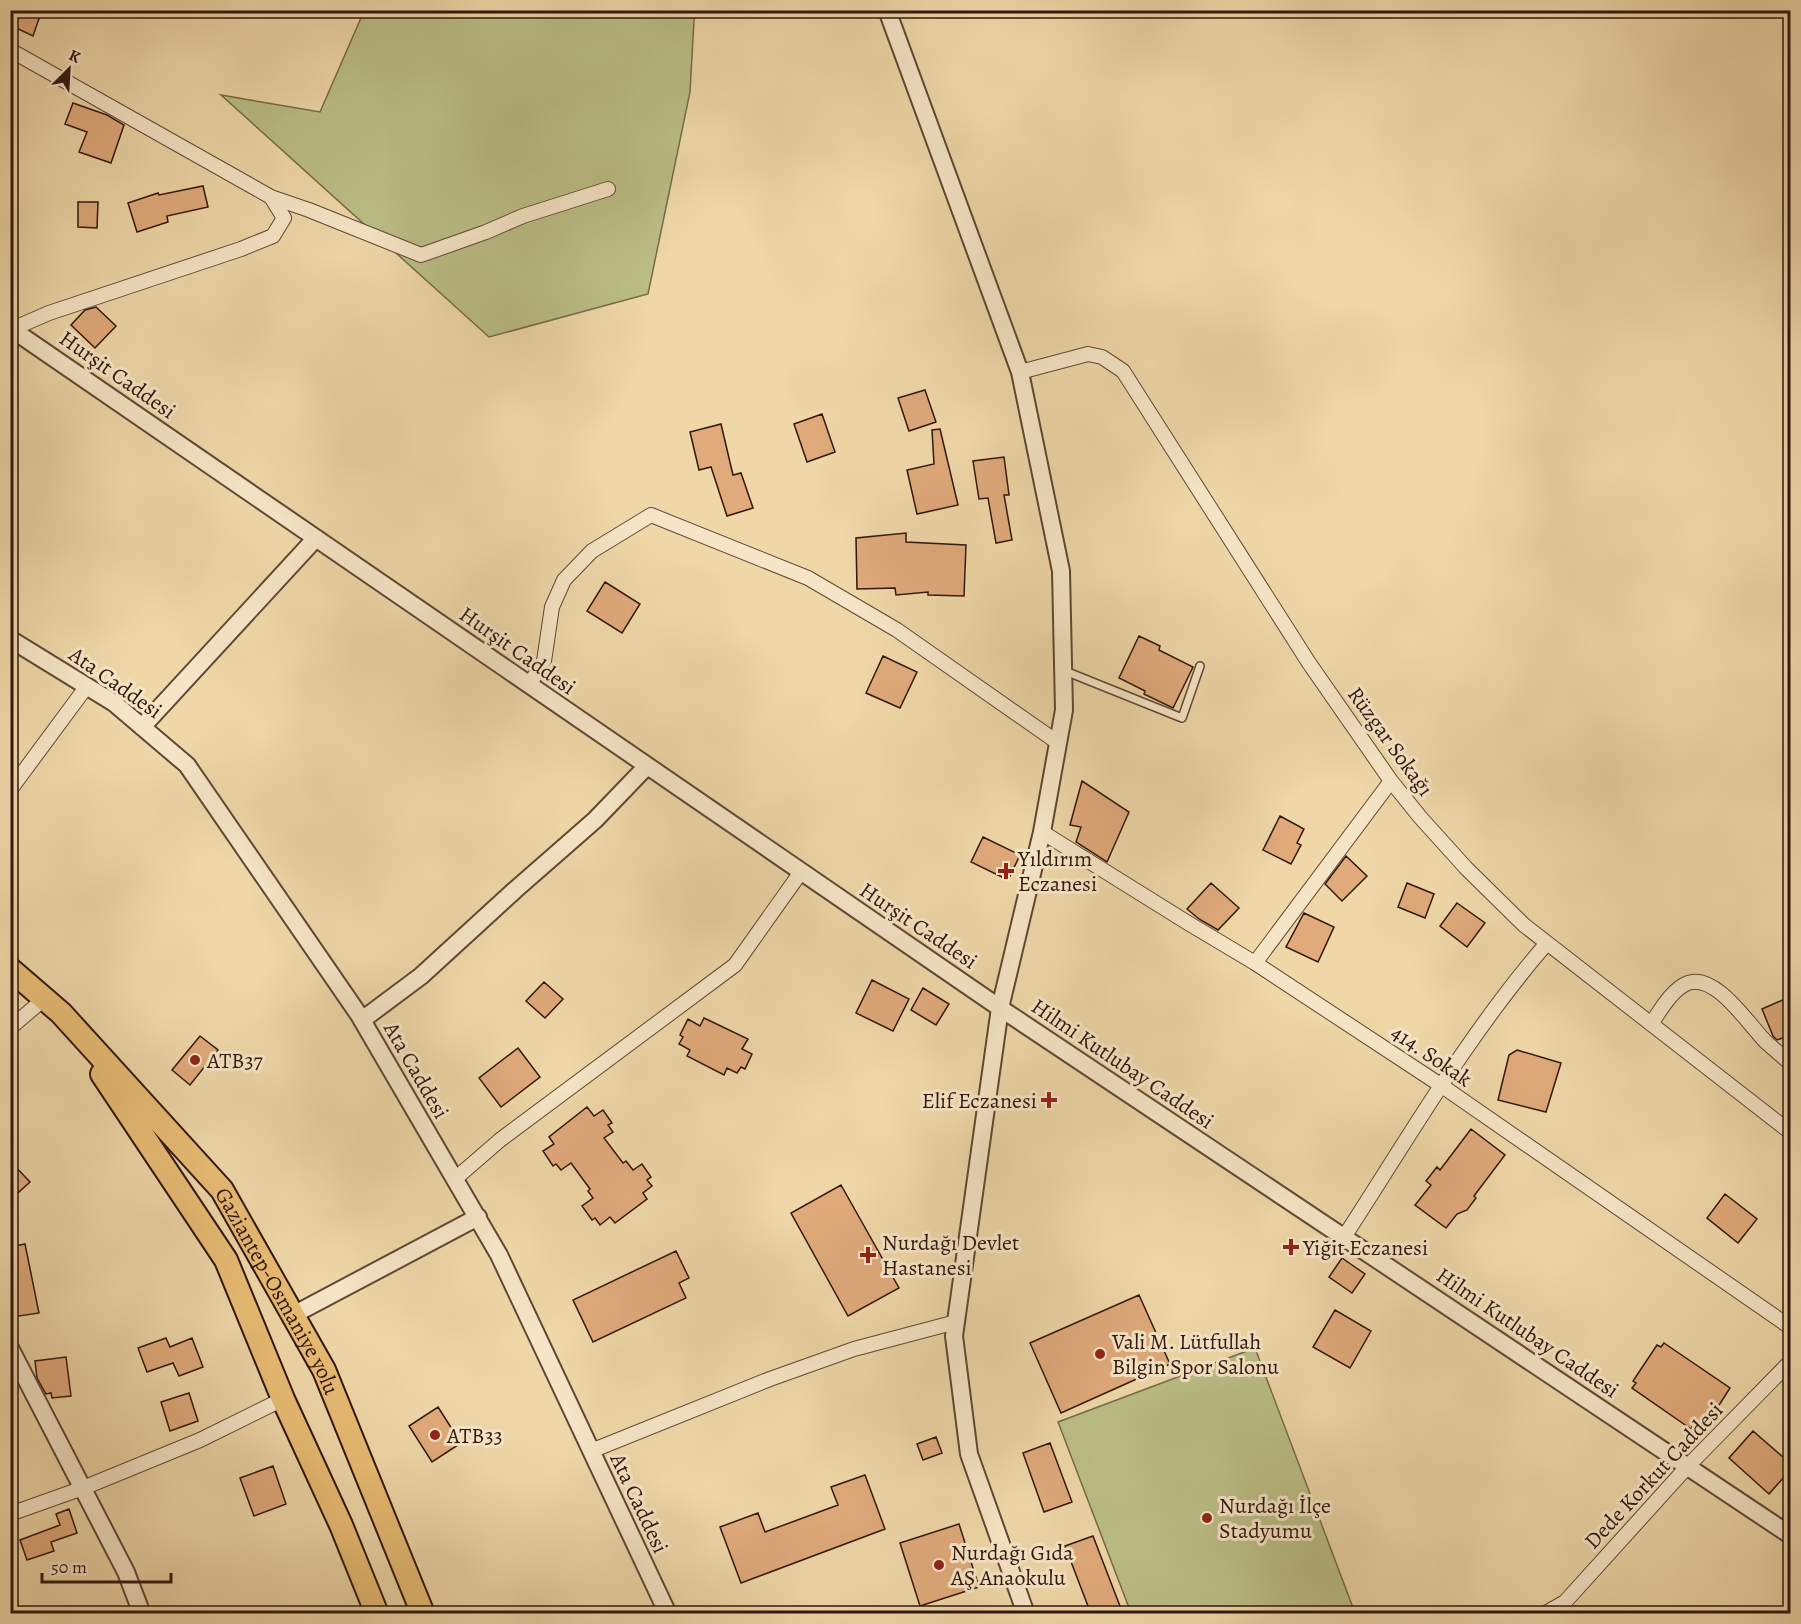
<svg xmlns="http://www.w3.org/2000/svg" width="1801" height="1624" viewBox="0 0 1801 1624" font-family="Alegreya,serif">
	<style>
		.green { fill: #bbbe86; stroke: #766a4a; stroke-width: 1.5 }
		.building { fill: #e0aa7b; stroke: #31170e; stroke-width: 1.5 }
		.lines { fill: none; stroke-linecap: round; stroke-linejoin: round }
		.service-casing { stroke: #604734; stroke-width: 10 }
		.minor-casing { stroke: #604734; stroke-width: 16 }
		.tertiary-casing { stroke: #604734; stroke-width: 20 }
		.trunk-casing { stroke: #31170e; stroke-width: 26 }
		.service { stroke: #f5e5c6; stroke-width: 7 }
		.minor { stroke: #f5e5c6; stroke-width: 14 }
		.tertiary { stroke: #f5e5c6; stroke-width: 16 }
		.trunk { stroke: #e8bc74; stroke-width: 22 }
		.poi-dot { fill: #8f2418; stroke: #f5e5c6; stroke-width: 2 }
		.labels { text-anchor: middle; stroke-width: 6; stroke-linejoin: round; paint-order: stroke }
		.street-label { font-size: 22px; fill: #31170e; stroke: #f5e5c6 }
		.poi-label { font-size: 22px; fill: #31170e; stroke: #f5e5c6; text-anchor: start }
	</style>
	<rect width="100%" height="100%" fill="#efd7a8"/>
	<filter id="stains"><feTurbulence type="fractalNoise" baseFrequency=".00333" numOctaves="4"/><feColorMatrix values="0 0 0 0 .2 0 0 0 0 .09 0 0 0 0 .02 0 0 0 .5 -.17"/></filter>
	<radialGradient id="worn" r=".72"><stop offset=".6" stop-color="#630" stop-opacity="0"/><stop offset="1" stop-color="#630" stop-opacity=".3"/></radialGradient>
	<path class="green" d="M 364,11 L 698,11 L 694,20 L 690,92 L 648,294 L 489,337 L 221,95 L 320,112 Z
		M 1255,1348 L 1355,1613 L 1131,1613 L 1058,1422 Z"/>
	<path class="building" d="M 10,10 L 42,10 L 33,36 L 10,25 Z
		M 73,103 L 107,115 L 124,125 L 111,163 L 79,152 L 87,132 L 65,124 Z
		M 203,186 L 208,207 L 167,216 L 168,222 L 137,232 L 128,203 L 158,193 L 159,195 Z
		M 78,202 L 98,202 L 97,228 L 78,227 Z
		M 96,307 L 116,326 L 95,348 L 71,325 L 85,310 Z
		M 925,390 L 936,422 L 909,431 L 898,398 Z
		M 822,414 L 835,452 L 807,462 L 794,424 Z
		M 721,424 L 733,475 L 741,473 L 753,508 L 727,516 L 711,467 L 699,470 L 690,432 Z
		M 940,429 L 958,505 L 917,514 L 907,470 L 934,464 L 932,430 Z
		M 1004,457 L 1009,495 L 1004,495 L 1012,540 L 996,543 L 988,498 L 979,499 L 973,461 Z
		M 906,533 L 906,542 L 966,545 L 964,596 L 928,595 L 928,592 L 896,595 L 895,588 L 857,589 L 856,538 Z
		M 605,582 L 640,604 L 622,633 L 587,611 Z
		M 1139,636 L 1160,646 L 1159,650 L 1193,667 L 1173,708 L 1144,694 L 1145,691 L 1119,678 Z
		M 883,656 L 917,672 L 900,708 L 866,693 Z
		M 1082,781 L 1129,812 L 1107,862 L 1076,842 L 1081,827 L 1070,825 Z
		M 1280,816 L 1304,829 L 1297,843 L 1301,845 L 1291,864 L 1263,850 Z
		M 983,837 L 1020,855 L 1008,880 L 971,862 Z
		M 1346,856 L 1367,876 L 1342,901 L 1325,884 Z
		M 1211,883 L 1239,908 L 1218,930 L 1199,919 L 1187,909 Z
		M 1407,883 L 1434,894 L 1425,918 L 1398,907 Z
		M 1457,903 L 1485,923 L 1467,947 L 1440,926 Z
		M 1304,913 L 1334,927 L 1318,962 L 1286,947 Z
		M 872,980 L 909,999 L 893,1031 L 856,1013 Z
		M 544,982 L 563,999 L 545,1018 L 526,1001 Z
		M 923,988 L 949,1004 L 936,1025 L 911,1010 Z
		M 1787,998 L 1791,1006 L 1791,1035 L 1777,1040 L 1773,1036 L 1762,1009 Z
		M 704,1018 L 748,1039 L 742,1049 L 752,1054 L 745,1069 L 741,1067 L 737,1073 L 727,1068 L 724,1075 L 687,1056 L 690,1050 L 679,1044 L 683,1037 L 680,1035 L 688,1019 L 700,1026 Z
		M 200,1036 L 218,1050 L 190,1085 L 172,1070 Z
		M 518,1048 L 540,1077 L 501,1107 L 479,1078 Z
		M 1517,1050 L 1561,1063 L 1546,1112 L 1498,1100 L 1509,1055 Z
		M 587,1107 L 594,1116 L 603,1110 L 612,1123 L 608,1125 L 613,1132 L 604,1138 L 623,1163 L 626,1161 L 633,1170 L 642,1164 L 651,1177 L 647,1180 L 652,1186 L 643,1193 L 647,1199 L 615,1223 L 610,1217 L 600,1225 L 595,1218 L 592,1220 L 582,1206 L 593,1198 L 588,1191 L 590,1189 L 571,1163 L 561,1170 L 556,1164 L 553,1166 L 543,1151 L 554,1144 L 549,1137 Z
		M 1471,1129 L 1505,1155 L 1474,1196 L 1476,1198 L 1467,1210 L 1457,1214 L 1446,1228 L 1415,1205 L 1431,1185 L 1426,1181 L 1437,1167 L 1440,1170 Z
		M 10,1161 L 30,1182 L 10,1200 Z
		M 841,1185 L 899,1288 L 848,1316 L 791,1213 Z
		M 1725,1194 L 1757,1219 L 1738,1243 L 1707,1218 Z
		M 25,1244 L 39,1313 L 13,1317 L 10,1282 L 16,1281 L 10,1247 Z
		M 676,1251 L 689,1278 L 679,1283 L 686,1298 L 593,1342 L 573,1300 Z
		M 1342,1258 L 1365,1274 L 1352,1293 L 1329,1277 Z
		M 1139,1295 L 1170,1364 L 1061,1413 L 1030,1343 Z
		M 1335,1310 L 1371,1331 L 1350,1368 L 1313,1347 Z
		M 166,1338 L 170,1347 L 192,1338 L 203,1367 L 179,1376 L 173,1363 L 147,1372 L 138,1348 Z
		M 1664,1343 L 1730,1388 L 1704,1429 L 1694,1423 L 1691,1429 L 1632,1388 L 1636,1383 L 1633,1381 L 1657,1345 L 1661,1347 Z
		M 66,1357 L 71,1396 L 52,1398 L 51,1393 L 46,1394 L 37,1378 L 35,1361 Z
		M 189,1393 L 198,1421 L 170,1431 L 161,1402 Z
		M 438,1407 L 461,1443 L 432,1462 L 409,1426 Z
		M 1753,1431 L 1791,1464 L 1791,1469 L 1769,1494 L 1729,1458 Z
		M 936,1437 L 942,1453 L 923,1460 L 917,1444 Z
		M 1050,1443 L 1072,1502 L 1044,1512 L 1023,1453 Z
		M 273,1466 L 286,1504 L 254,1516 L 240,1478 Z
		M 865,1475 L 885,1529 L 741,1583 L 720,1527 L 758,1513 L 765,1532 L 838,1505 L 831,1487 Z
		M 69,1509 L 77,1533 L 51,1542 L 54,1551 L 27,1560 L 20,1540 L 60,1525 L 56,1514 Z
		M 959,1524 L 979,1587 L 920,1606 L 900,1543 Z
		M 1093,1536 L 1123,1614 L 1091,1614 L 1065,1546 Z"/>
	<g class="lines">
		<g class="service-casing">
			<path id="service" d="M 1065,671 L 1182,718 L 1200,666"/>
		</g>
		<g class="minor-casing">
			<path id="minor" d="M 10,50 L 271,197 L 284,218 L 273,236 L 241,249 L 49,313 L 12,329
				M 271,197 L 309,210 L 421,255 L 486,232 L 523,216 L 608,189
				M 1020,372 L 1088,354 L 1102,357 L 1123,371 L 1309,663 L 1391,781 L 1420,817 L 1466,868 L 1524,925 L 1790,1132
				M 529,685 L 544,661 L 552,607 L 564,580 L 592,551 L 651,515 L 808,578 L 897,630 L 1057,742
				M 10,790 L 87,686
				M 1042,832 L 1188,923 L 1255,963 L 1442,1086 L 1790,1327
				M 1255,963 L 1391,781
				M 1651,1024 C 1660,1011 1672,989 1688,983 C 1716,973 1749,1025 1766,1042 C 1774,1049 1782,1056 1790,1063
				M 10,1028 L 44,999
				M 455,1179 L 500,1140 L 735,965 L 801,872
				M 1344,1237 C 1409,1137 1469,1033 1547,943
				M 591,1451 L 770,1379 L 854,1349 L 956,1322
				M 10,1514 L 83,1488 L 200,1440 L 283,1399
				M 1544,1614 L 1565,1602 L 1688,1466 L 1790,1362"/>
		</g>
		<g class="tertiary-casing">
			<path id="tertiary" d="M 887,10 L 1020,372 L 1061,571 L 1064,710 L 1042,832 L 1000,1008 L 954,1336 L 969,1454 L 1026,1614
				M 10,328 L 1000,1008 L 1790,1535
				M 10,639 L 114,703 L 187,765 L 359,1015 L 499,1255 L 668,1614
				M 142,727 L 316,538
				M 362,1020 L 421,976 L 515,890 L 595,820 L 647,766
				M 293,1315 L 478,1217
				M 10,1348 L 126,1572 L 142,1614"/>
		</g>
		<g class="trunk-casing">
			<g id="trunk">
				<path id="s1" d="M 10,969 L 61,1013 L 222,1190 L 324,1370 L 423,1614"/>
				<path d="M 102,1074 L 226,1260 L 283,1399 L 341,1525 L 377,1614"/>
			</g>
		</g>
		<use href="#service" class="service"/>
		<use href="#minor" class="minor"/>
		<use href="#tertiary" class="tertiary"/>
		<use href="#trunk" class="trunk"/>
	</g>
	<g class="poi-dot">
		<path d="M1003 862h6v6h6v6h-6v6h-6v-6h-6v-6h6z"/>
		<circle cx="195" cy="1060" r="6"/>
		<path d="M1046 1091h6v6h6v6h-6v6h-6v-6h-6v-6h6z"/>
		<path d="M1288 1238h6v6h6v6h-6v6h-6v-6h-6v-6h6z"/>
		<path d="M865 1246h6v6h6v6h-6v6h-6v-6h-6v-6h6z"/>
		<circle cx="1100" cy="1354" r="6"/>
		<circle cx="435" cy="1435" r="6"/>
		<circle cx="1207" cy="1518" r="6"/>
		<circle cx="939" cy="1565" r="6"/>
	</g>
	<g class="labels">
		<g class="street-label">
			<text transform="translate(118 374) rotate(35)" y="8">Hurşit Caddesi</text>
			<text transform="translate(518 650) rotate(35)" y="8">Hurşit Caddesi</text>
			<text transform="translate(116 682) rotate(35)" y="8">Ata Caddesi</text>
			<text transform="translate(1391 741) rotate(54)" y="8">Rüzgar Sokağı</text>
			<text transform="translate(919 925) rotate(34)" y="8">Hurşit Caddesi</text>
			<text transform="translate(1432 1055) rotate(34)" y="8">414. Sokak</text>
			<text transform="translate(1123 1063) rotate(34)" y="8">Hilmi Kutlubay Caddesi</text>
			<text transform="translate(417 1070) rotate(60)" y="8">Ata Caddesi</text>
			<text dy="8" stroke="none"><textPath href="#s1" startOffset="422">Gaziantep-Osmaniye yolu</textPath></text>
			<text transform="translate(1528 1332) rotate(34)" y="8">Hilmi Kutlubay Caddesi</text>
			<text transform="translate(1653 1475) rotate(-47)" y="8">Dede Korkut Caddesi</text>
			<text transform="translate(640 1503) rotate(65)" y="8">Ata Caddesi</text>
		</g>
		<g class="poi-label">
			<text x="1018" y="866">Yıldırım<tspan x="1018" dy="25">Eczanesi</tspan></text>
			<text x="207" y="1068">ATB37</text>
			<text x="1037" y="1108" text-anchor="end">Elif Eczanesi</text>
			<text x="882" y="1250">Nurdağı Devlet<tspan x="882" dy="25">Hastanesi</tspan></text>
			<text x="1303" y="1255">Yiğit Eczanesi</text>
			<text x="1112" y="1349">Vali M. Lütfullah<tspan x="1112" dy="25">Bilgin Spor Salonu</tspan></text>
			<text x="447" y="1443">ATB33</text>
			<text x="1219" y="1513">Nurdağı İlçe<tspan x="1219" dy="25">Stadyumu</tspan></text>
			<text x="951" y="1560">Nurdağı Gıda<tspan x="951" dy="25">AŞ Anaokulu</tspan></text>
		</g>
	</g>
	<rect width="1801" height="1624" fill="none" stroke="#efd7a8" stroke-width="36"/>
	<rect x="12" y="12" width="1777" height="1600" fill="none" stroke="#31170e" stroke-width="3"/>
	<rect x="18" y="18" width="1765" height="1588" fill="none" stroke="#31170e" stroke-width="1.5"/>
	<g transform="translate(69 69) rotate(24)" stroke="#f5e5c6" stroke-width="4.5" paint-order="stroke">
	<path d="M0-4.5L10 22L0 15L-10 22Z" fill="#31170e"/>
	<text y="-9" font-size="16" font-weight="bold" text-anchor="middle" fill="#31170e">K</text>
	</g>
	<path d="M42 1573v9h129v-9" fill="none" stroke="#31170e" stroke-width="3"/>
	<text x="51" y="1573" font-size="18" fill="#31170e" stroke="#f5e5c6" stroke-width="4.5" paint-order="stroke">50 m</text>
	<rect width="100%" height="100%" filter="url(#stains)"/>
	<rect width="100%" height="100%" fill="url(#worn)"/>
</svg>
